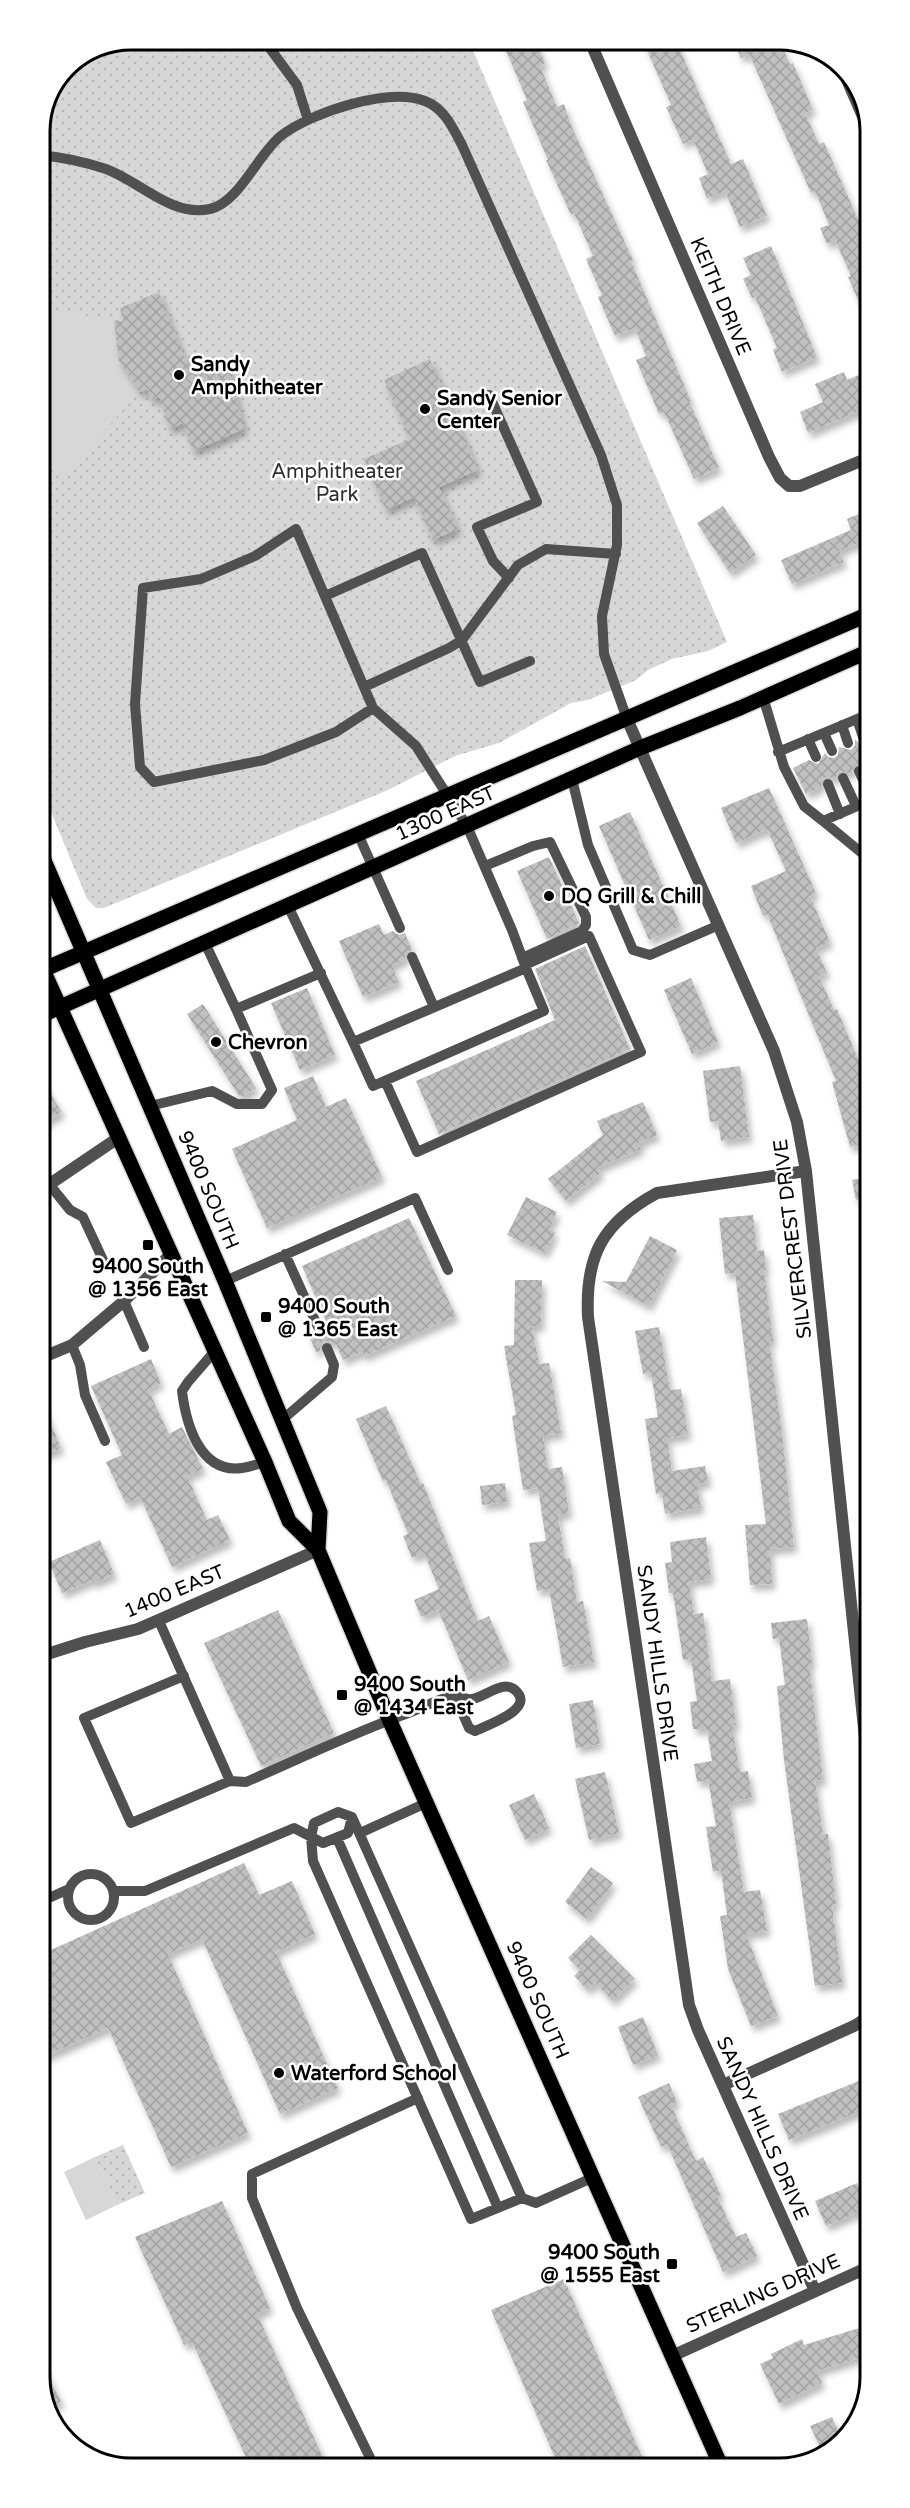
<svg xmlns="http://www.w3.org/2000/svg" width="910" height="2508" viewBox="0 0 910 2508" font-family="'Varela Round',sans-serif">
	<style>
		.park { fill: url(#park-dots) }
		.pitch { fill: #d7d7d7 }
		.building { fill: url(#building-cross-hatch); filter: url(#shadow) }
		.lines { fill: none; stroke-linecap: round; stroke-linejoin: round }
		.primary-casing { stroke: #dbdbdb; stroke-width: 18 }
		.service { stroke: #505050; stroke-width: 10 }
		.minor { stroke: #505050; stroke-width: 12 }
		.tertiary { stroke: #505050; stroke-width: 12 }
		.primary { stroke: #000; stroke-width: 15 }
		.poi-dot { fill: #000; stroke: #fff; stroke-width: 2 }
		.labels { text-anchor: middle; stroke-width: 5; stroke-linejoin: round; paint-order: stroke }
		.street-label { font-size: 20px; fill: #000; stroke: #fff }
		.poi-label { font-size: 20px; font-weight: bold; fill: #000; stroke: #fff; text-anchor: start }
		.park-label { font-size: 20px; fill: #2e2e2e; stroke: #fff }
		.rim { fill: none; stroke: #000; stroke-width: 3 }
	</style>
	<defs>
		<pattern id="park-dots" width="8" height="8" patternUnits="userSpaceOnUse" patternTransform="scale(1.5)"><rect width="8" height="8" fill="#d7d7d7"/><path d="M2 2h.1M6 6h.1" fill="none" stroke="#b7b7b7" stroke-width="1.8" stroke-linecap="round"/></pattern>
		<pattern id="building-cross-hatch" width="8" height="8" patternUnits="userSpaceOnUse" patternTransform="scale(1.5)"><rect width="8" height="8" fill="#c0c0c0"/><path d="M0 0l8 8M0 8l8-8" fill="none" stroke="#a3a3a3"/></pattern>
		<filter id="shadow"><feDropShadow dx="3.5" dy="6" stdDeviation="3" flood-color="#0004"/></filter>
	</defs>
	<rect width="100%" height="100%" fill="#fff"/>
	<path class="park" d="M 131,39 L 468,39 L 727,642 L 708,651 L 672,659 L 648,670 L 636,680 L 588,700 L 571,703 L 499,743 L 455,756 L 388,790 L 104,908 L 96,908 L 87,899 L 40,785 L 39,125 L 66,66 Z
		M 123,2145 L 145,2193 L 117,2205 L 95,2157 Z"/>
	<path class="pitch" d="M 39,307 L 114,321 L 119,361 L 140,392 L 62,477 L 44,459 L 40,450 Z
		M 95,2157 L 117,2205 L 86,2220 L 64,2172 Z"/>
	<path class="building" d="M 501,39 L 535,39 L 545,63 L 540,66 L 557,107 L 564,104 L 571,125 L 633,260 L 631,261 L 691,401 L 689,401 L 719,468 L 694,479 L 664,412 L 659,414 L 636,360 L 646,356 L 635,328 L 615,336 L 598,297 L 602,295 L 586,259 L 593,256 L 574,213 L 571,215 L 546,160 L 548,160 L 523,102 L 527,100 Z
		M 642,39 L 675,39 L 731,164 L 743,159 L 767,216 L 740,227 L 725,191 L 707,199 L 699,178 L 708,174 L 693,139 L 683,144 L 666,107 L 671,105 Z
		M 733,39 L 782,39 L 779,40 L 790,64 L 793,63 L 813,110 L 805,113 L 819,144 L 824,142 L 864,233 L 859,235 L 868,255 L 868,323 L 848,277 L 851,276 L 835,240 L 827,244 L 820,228 L 829,225 L 815,191 L 811,193 L 749,54 L 741,58 Z
		M 771,246 L 817,357 L 782,372 L 773,350 L 777,348 L 755,297 L 752,298 L 743,279 L 751,275 L 743,258 Z
		M 159,292 L 185,359 L 230,369 L 244,429 L 193,451 L 183,423 L 170,429 L 159,397 L 152,400 L 147,389 L 140,392 L 119,361 L 114,321 L 123,321 L 120,308 Z
		M 430,359 L 478,470 L 439,487 L 458,529 L 433,540 L 414,497 L 386,510 L 364,459 L 410,439 L 384,380 Z
		M 868,371 L 868,407 L 808,433 L 800,412 L 823,402 L 815,384 L 844,372 L 847,380 Z
		M 723,506 L 756,555 L 730,573 L 697,523 Z
		M 868,510 L 868,539 L 839,551 L 844,562 L 792,584 L 781,560 L 851,530 L 847,519 Z
		M 855,740 L 862,744 L 869,742 L 869,767 L 866,768 L 863,765 L 856,764 L 853,767 L 852,774 L 840,771 L 837,774 L 835,781 L 830,777 L 825,777 L 821,782 L 821,787 L 806,794 L 793,768 L 809,760 L 818,764 L 825,753 L 828,757 L 834,758 L 838,755 L 839,747 L 851,750 L 855,745 Z
		M 769,788 L 816,893 L 810,896 L 830,942 L 816,948 L 827,973 L 819,976 L 834,1010 L 837,1009 L 864,1073 L 869,1072 L 869,1142 L 850,1147 L 832,1082 L 836,1081 L 767,914 L 763,916 L 751,886 L 786,871 L 767,829 L 736,843 L 721,808 Z
		M 630,812 L 681,926 L 649,940 L 599,826 Z
		M 549,857 L 579,923 L 547,939 L 517,871 Z
		M 379,924 L 384,935 L 393,931 L 399,935 L 405,933 L 412,950 L 406,952 L 405,960 L 392,965 L 399,982 L 363,997 L 339,941 Z
		M 585,946 L 630,1049 L 439,1134 L 416,1081 L 555,1020 L 535,969 Z
		M 691,978 L 718,1042 L 692,1054 L 664,990 Z
		M 307,988 L 335,1055 L 300,1070 L 271,1003 Z
		M 203,1004 L 256,1088 L 243,1096 L 239,1096 L 187,1014 Z
		M 740,1066 L 749,1137 L 721,1141 L 718,1121 L 710,1122 L 703,1071 Z
		M 313,1076 L 326,1107 L 346,1098 L 382,1177 L 267,1228 L 232,1149 L 297,1120 L 284,1088 Z
		M 40,1077 L 62,1112 L 41,1125 L 40,1105 Z
		M 643,1102 L 657,1135 L 639,1143 L 641,1149 L 597,1168 L 601,1173 L 566,1201 L 548,1179 L 603,1135 L 597,1121 Z
		M 869,1177 L 869,1198 L 856,1200 L 852,1180 Z
		M 526,1197 L 557,1212 L 549,1229 L 555,1232 L 545,1253 L 507,1235 Z
		M 753,1215 L 757,1251 L 764,1250 L 766,1270 L 764,1270 L 773,1341 L 769,1341 L 782,1433 L 794,1547 L 770,1549 L 772,1584 L 750,1585 L 745,1525 L 766,1524 L 735,1273 L 725,1274 L 719,1218 Z
		M 409,1218 L 456,1316 L 364,1356 L 362,1352 L 343,1360 L 336,1344 L 327,1341 L 321,1343 L 320,1351 L 316,1352 L 307,1331 L 311,1330 L 314,1333 L 321,1334 L 327,1323 L 302,1266 Z
		M 650,1236 L 677,1250 L 649,1306 L 602,1281 L 626,1282 Z
		M 515,1280 L 542,1280 L 541,1326 L 532,1326 L 539,1364 L 549,1363 L 561,1433 L 543,1436 L 548,1469 L 562,1467 L 569,1513 L 558,1515 L 565,1559 L 570,1558 L 577,1602 L 583,1601 L 594,1662 L 563,1667 L 549,1589 L 537,1591 L 529,1543 L 546,1541 L 538,1488 L 523,1490 L 512,1416 L 516,1415 L 504,1346 L 514,1345 Z
		M 659,1327 L 670,1390 L 681,1389 L 688,1435 L 667,1438 L 672,1471 L 705,1466 L 708,1482 L 697,1484 L 701,1508 L 665,1514 L 662,1493 L 656,1494 L 645,1419 L 658,1417 L 651,1373 L 643,1374 L 635,1331 Z
		M 151,1359 L 161,1383 L 148,1389 L 169,1434 L 182,1427 L 203,1469 L 187,1476 L 207,1520 L 218,1515 L 230,1540 L 172,1567 L 140,1497 L 126,1504 L 106,1462 L 122,1455 L 91,1386 Z
		M 41,1400 L 61,1448 L 41,1456 Z
		M 386,1406 L 421,1484 L 423,1483 L 478,1621 L 489,1616 L 509,1662 L 468,1680 L 438,1610 L 421,1617 L 414,1600 L 439,1589 L 424,1553 L 412,1558 L 403,1536 L 408,1534 L 386,1480 L 383,1481 L 356,1419 Z
		M 505,1483 L 507,1502 L 482,1505 L 480,1486 Z
		M 706,1537 L 711,1579 L 689,1582 L 694,1614 L 703,1613 L 712,1681 L 730,1679 L 736,1725 L 732,1726 L 740,1772 L 748,1771 L 752,1798 L 729,1802 L 744,1892 L 760,1890 L 767,1931 L 746,1934 L 778,2016 L 751,2026 L 728,1969 L 720,1916 L 727,1915 L 721,1870 L 713,1872 L 706,1827 L 716,1826 L 708,1780 L 697,1782 L 694,1764 L 712,1761 L 707,1729 L 693,1729 L 690,1702 L 697,1701 L 691,1659 L 683,1660 L 673,1593 L 669,1593 L 665,1563 L 672,1562 L 670,1542 Z
		M 100,1540 L 114,1574 L 94,1583 L 93,1580 L 62,1593 L 49,1562 Z
		M 278,1610 L 334,1733 L 261,1766 L 204,1643 Z
		M 807,1619 L 812,1663 L 809,1663 L 823,1780 L 815,1781 L 823,1834 L 828,1834 L 836,1904 L 832,1905 L 842,1983 L 815,1986 L 784,1760 L 777,1686 L 785,1685 L 779,1638 L 773,1639 L 771,1623 Z
		M 593,1700 L 600,1744 L 576,1748 L 569,1704 Z
		M 605,1772 L 619,1833 L 589,1840 L 575,1779 Z
		M 534,1794 L 549,1828 L 525,1840 L 509,1805 Z
		M 244,1863 L 259,1895 L 292,1881 L 315,1934 L 276,1952 L 338,2088 L 280,2114 L 202,1939 L 168,1954 L 248,2133 L 171,2167 L 108,2028 L 42,2058 L 42,1954 Z
		M 591,1867 L 613,1883 L 587,1919 L 565,1902 Z
		M 591,1935 L 635,1979 L 612,2001 L 595,1982 L 588,1990 L 574,1976 L 580,1970 L 568,1958 Z
		M 643,2017 L 658,2055 L 633,2065 L 618,2027 Z
		M 871,2076 L 871,2107 L 789,2140 L 778,2114 Z
		M 669,2083 L 677,2102 L 671,2105 L 696,2161 L 703,2157 L 721,2195 L 717,2196 L 736,2237 L 746,2233 L 757,2256 L 723,2272 L 667,2144 L 661,2147 L 638,2097 Z
		M 857,2183 L 868,2208 L 826,2226 L 815,2201 Z
		M 222,2201 L 270,2308 L 257,2314 L 328,2468 L 251,2468 L 192,2342 L 184,2345 L 135,2237 Z
		M 564,2279 L 646,2466 L 559,2467 L 491,2310 Z
		M 866,2326 L 871,2343 L 871,2354 L 817,2371 L 822,2383 L 779,2404 L 760,2364 L 773,2358 L 771,2354 L 802,2339 L 804,2345 Z
		M 42,2362 L 61,2402 L 47,2409 L 42,2401 Z
		M 832,2417 L 842,2440 L 823,2453 L 810,2426 Z"/>
	<g class="lines">
		<g class="primary-casing">
			<path id="primary" d="M 40,851 L 225,1281 L 320,1512 L 318,1550
				M 40,963 L 265,1462 L 289,1521 L 318,1550 L 389,1719 L 721,2466
				M 40,971 L 869,614
				M 40,1016 L 640,748 L 740,708 L 869,651"/>
		</g>
		<path class="service" d="M 263,39 L 297,85 L 308,120
			M 39,155 C 61,157 85,162 106,169 C 141,182 171,217 210,209 C 239,203 259,152 282,135 C 313,112 388,87 425,101 C 444,108 453,128 462,145 L 601,455 L 617,505 L 617,545 L 602,616 L 604,654 L 627,719
			M 489,395 L 537,502 L 477,527 L 493,561 L 509,578
			M 325,596 L 422,553 L 480,682 L 530,661
			M 364,687 L 449,648 L 462,640 L 518,565 L 546,549 L 616,554
			M 763,697 L 784,767 L 804,806 L 823,821 L 869,801
			M 857,719 L 863,737
			M 842,725 L 848,743
			M 824,733 L 832,751
			M 808,739 L 816,757
			M 778,752 L 869,714
			M 859,771 L 869,793
			M 843,778 L 856,806
			M 572,779 L 588,845 L 633,950 L 650,955 L 719,925
			M 828,784 L 840,814
			M 823,821 L 869,859
			M 358,834 L 400,928
			M 485,866 L 533,846 L 550,842 L 586,917 L 586,925 L 582,931 L 522,958
			M 288,906 L 353,1042 L 526,968 L 512,930 L 467,826 L 416,746 L 373,708 L 336,732 L 264,760 L 154,782 L 140,767 L 135,704 L 143,588 L 201,579 L 255,556 L 296,529 L 373,708
			M 205,943 L 236,1009 L 321,973
			M 412,957 L 434,1007
			M 353,1042 L 373,1086 L 544,1011 L 526,968
			M 385,1081 L 417,1152 L 641,1052 L 589,936 L 525,965
			M 150,1106 L 212,1091 L 237,1104 L 262,1104 L 272,1090 L 236,1009
			M 49,1184 L 70,1210 L 83,1217 L 103,1260
			M 285,1254 L 318,1327
			M 225,1281 L 415,1198 L 448,1270
			M 124,1301 L 144,1347
			M 72,1345 L 80,1365 L 85,1395 L 105,1441
			M 214,1352 L 188,1382 L 182,1391 C 186,1424 200,1474 242,1468 C 250,1467 258,1464 265,1462
			M 282,1420 L 332,1377 L 334,1365 L 327,1348
			M 159,1621 L 230,1781 L 246,1782 C 301,1758 355,1732 411,1712 C 424,1707 440,1698 454,1696 C 460,1696 466,1700 472,1699 C 484,1698 503,1679 515,1690 C 537,1709 487,1725 475,1731 L 469,1728 L 455,1696
			M 184,1676 L 84,1718 L 131,1823 L 230,1781
			M 360,1833 L 426,1803
			M 337,1838 L 498,2208
			M68 1897a23 23 0 1 1 46 0a23 23 0 1 1-46 0Z
			M 114,1891 L 145,1891 L 294,1828 L 323,1843 L 348,1833 L 352,1817
			M 42,1901 L 69,1889
			M 522,2198 L 471,2219 L 313,1861 L 311,1837 L 314,1823 L 338,1812 L 352,1817 L 522,2198 L 536,2203 L 594,2177
			M 375,2468 L 297,2308 L 252,2198 L 252,2174 L 418,2098"/>
		<path class="minor" d="M 589,39 L 769,457 L 780,478 L 789,486 L 800,486 L 868,458
			M 842,68 L 868,128
			M 627,719 L 774,1051 L 797,1122 L 806,1171 L 870,1786
			M 806,1171 L 657,1193 C 602,1223 585,1256 588,1317 L 689,2005 L 698,2030 L 815,2291
			M 41,1190 L 118,1138
			M 41,1358 L 72,1345 L 124,1301 L 170,1255
			M 41,1656 L 85,1642 L 138,1629 L 318,1550
			M 723,2085 L 854,2026 L 870,2016"/>
		<path class="tertiary" d="M 672,2356 L 871,2266"/>
		<use href="#primary" class="primary"/>
	</g>
	<g class="poi-dot">
		<circle cx="179" cy="375" r="6"/>
		<circle cx="425" cy="409" r="6"/>
		<circle cx="549" cy="896" r="6"/>
		<circle cx="216" cy="1042" r="6"/>
		<rect x="142" y="1239" width="12" height="12" rx="3"/>
		<rect x="260" y="1311" width="12" height="12" rx="3"/>
		<rect x="336" y="1689" width="12" height="12" rx="3"/>
		<circle cx="279" cy="2073" r="6"/>
		<rect x="666" y="2258" width="12" height="12" rx="3"/>
	</g>
	<g class="labels">
		<g class="street-label">
			<text transform="translate(721 296) rotate(67)" y="7">KEITH DRIVE</text>
			<text transform="translate(445 813) rotate(-24)" y="7">1300 EAST</text>
			<text transform="translate(209 1190) rotate(67)" y="7">9400 SOUTH</text>
			<text transform="translate(792 1239) rotate(-97)" y="7">SILVERCREST DRIVE</text>
			<text transform="translate(174 1591) rotate(-23)" y="7">1400 EAST</text>
			<text transform="translate(658 1663) rotate(82)" y="7">SANDY HILLS DRIVE</text>
			<text transform="translate(538 2000) rotate(66)" y="7">9400 SOUTH</text>
			<text transform="translate(763 2128) rotate(66)" y="7">SANDY HILLS DRIVE</text>
			<text transform="translate(763 2293) rotate(-24)" y="7">STERLING DRIVE</text>
		</g>
		<g class="poi-label">
			<text x="191" y="371">Sandy<tspan x="191" dy="23">Amphitheater</tspan></text>
			<text x="437" y="405">Sandy Senior<tspan x="437" dy="23">Center</tspan></text>
			<text x="561" y="903">DQ Grill &amp; Chill</text>
			<text x="228" y="1049">Chevron</text>
			<text x="148" y="1273" text-anchor="middle">9400 South<tspan x="148" dy="23">@ 1356 East</tspan></text>
			<text x="278" y="1313">9400 South<tspan x="278" dy="23">@ 1365 East</tspan></text>
			<text x="354" y="1691">9400 South<tspan x="354" dy="23">@ 1434 East</tspan></text>
			<text x="291" y="2080">Waterford School</text>
			<text x="660" y="2259" text-anchor="end">9400 South<tspan x="660" dy="23">@ 1555 East</tspan></text>
		</g>
		<g class="park-label">
			<text x="337" y="478">Amphitheater<tspan x="337" dy="23">Park</tspan></text>
		</g>
	</g>
	<path d="M0 0H910V2508H0ZM131 50H779A81 81 0 0 1 860 131V2377A81 81 0 0 1 779 2458H131A81 81 0 0 1 50 2377V131A81 81 0 0 1 131 50Z" fill="#fff" fill-rule="evenodd"/>
	<path class="rim" d="M131 50H779A81 81 0 0 1 860 131V2377A81 81 0 0 1 779 2458H131A81 81 0 0 1 50 2377V131A81 81 0 0 1 131 50Z"/>
</svg>
